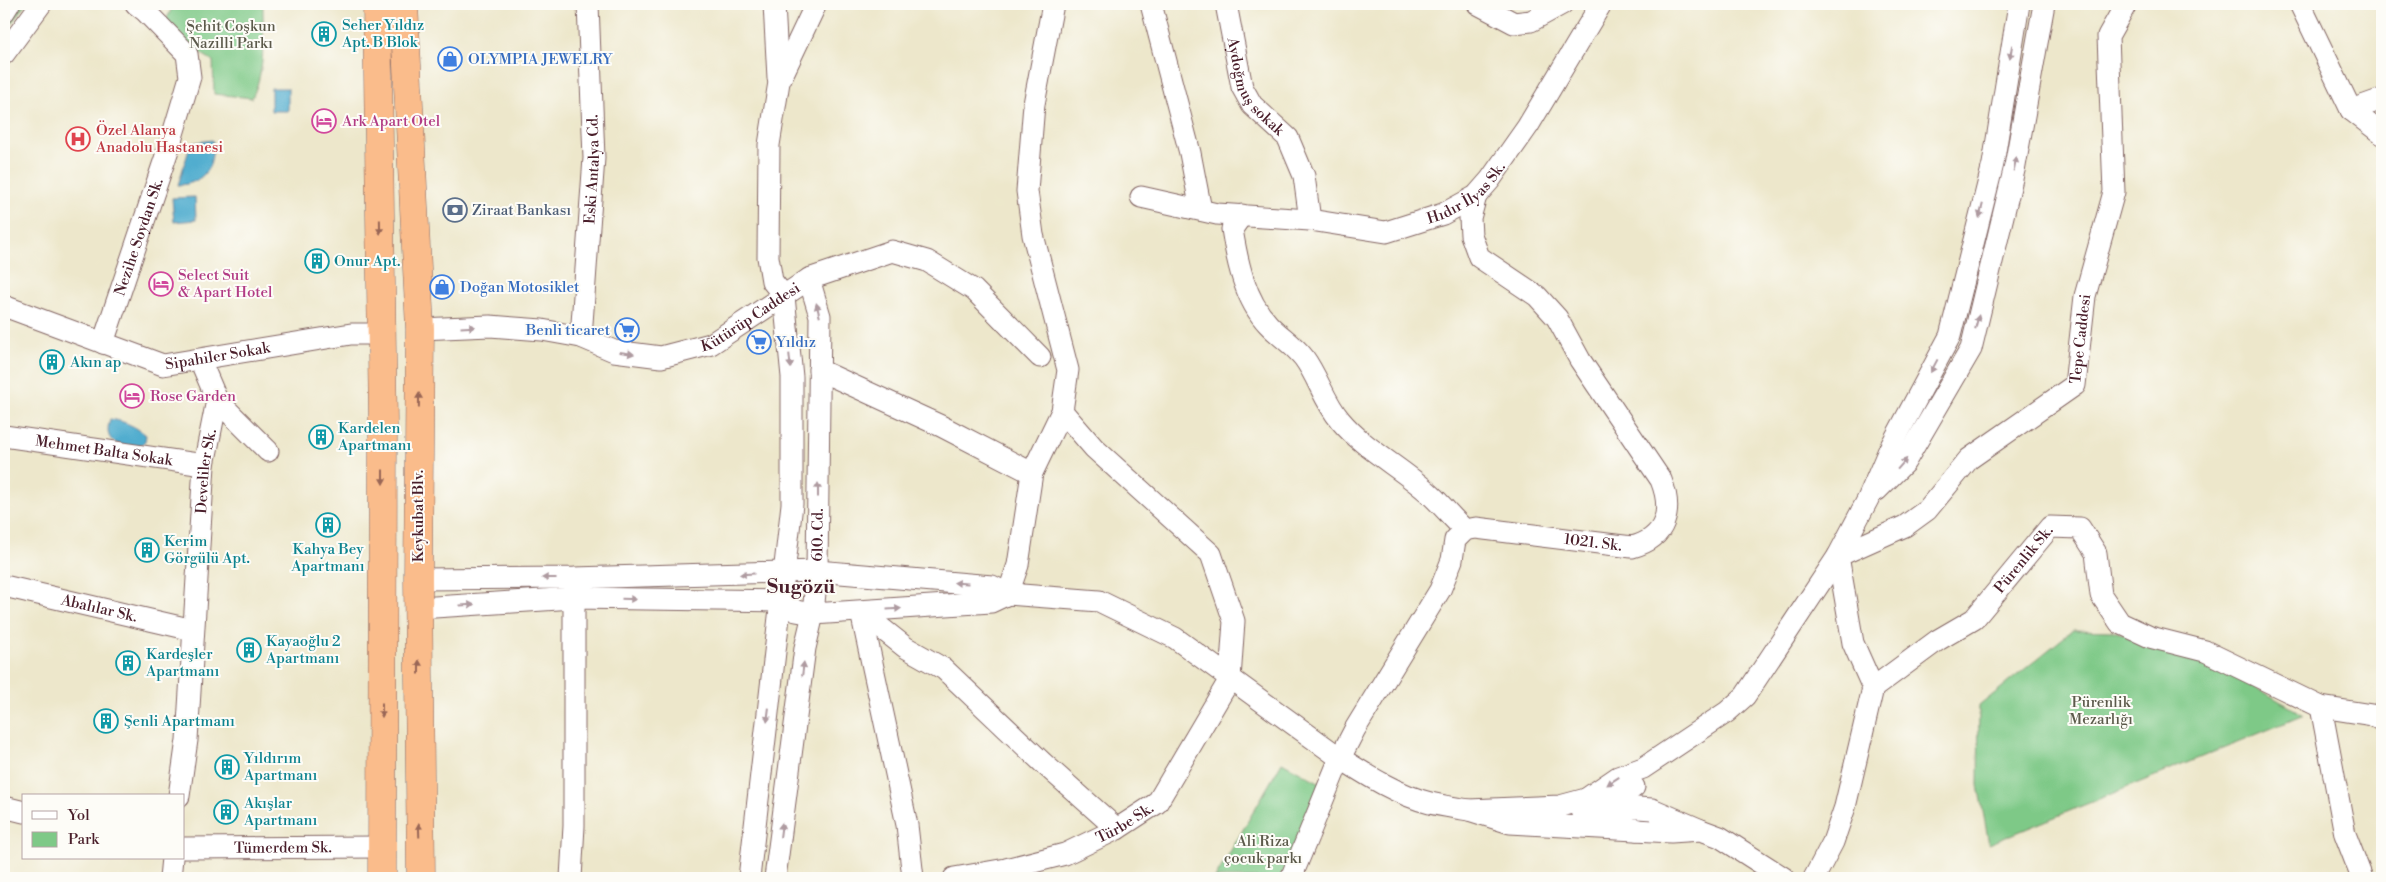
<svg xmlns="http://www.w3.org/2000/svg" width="2386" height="882" viewBox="0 0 2386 882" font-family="'Libre Bodoni',serif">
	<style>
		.green { fill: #7ec987; stroke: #647459 }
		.water { fill: #51adcf; stroke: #4e667d }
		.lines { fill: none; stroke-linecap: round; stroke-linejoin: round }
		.minor-casing { stroke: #836563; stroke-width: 23 }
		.highway-casing { stroke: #836563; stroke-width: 29 }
		.minor { stroke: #fff; stroke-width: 21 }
		.highway { stroke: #fabc8b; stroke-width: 28 }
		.oneway { fill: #ae9aa0 }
		.oneway2 { fill: #996656 }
		.labels { text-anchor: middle; stroke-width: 4; stroke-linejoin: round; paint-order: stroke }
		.culture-label { font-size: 15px; fill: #0d838f; stroke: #fdfcf7; text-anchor: start }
		.park-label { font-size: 15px; fill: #5c5a4b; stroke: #fdfcf7 }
		.shop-label { font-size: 15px; fill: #366cbe; stroke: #fdfcf7; text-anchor: start }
		.street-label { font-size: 15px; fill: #4a1f2b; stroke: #fdfcf7 }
		.hotel-label { font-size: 15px; fill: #b23c85; stroke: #fdfcf7; text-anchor: start }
		.health-label { font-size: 15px; fill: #be3a42; stroke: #fdfcf7; text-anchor: start }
		.service-label { font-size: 15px; fill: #4e5e75; stroke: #fdfcf7; text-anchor: start }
		.district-label { font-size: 20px; font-weight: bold; fill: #4a1f2b; stroke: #fdfcf7 }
	</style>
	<rect width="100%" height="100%" fill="#fdfcf7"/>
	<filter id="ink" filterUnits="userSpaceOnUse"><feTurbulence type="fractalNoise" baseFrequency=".02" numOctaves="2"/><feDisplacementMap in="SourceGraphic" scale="10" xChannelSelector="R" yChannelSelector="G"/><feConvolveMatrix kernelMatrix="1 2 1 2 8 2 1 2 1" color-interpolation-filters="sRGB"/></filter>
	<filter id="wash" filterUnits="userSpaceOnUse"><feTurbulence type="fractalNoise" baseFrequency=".0096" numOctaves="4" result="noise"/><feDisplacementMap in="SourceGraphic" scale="20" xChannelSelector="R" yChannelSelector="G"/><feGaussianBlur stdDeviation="1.12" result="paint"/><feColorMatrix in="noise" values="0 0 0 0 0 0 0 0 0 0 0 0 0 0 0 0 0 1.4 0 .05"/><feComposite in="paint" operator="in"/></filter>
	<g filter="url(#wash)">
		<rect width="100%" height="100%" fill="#ede7cb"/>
		<path class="green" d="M 22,4 L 26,4 L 4,33 L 4,28 Z
			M 174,4 L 263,4 C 263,36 266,69 252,98 L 214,94 L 213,61 L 183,42 L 164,24 Z
			M 2073,630 L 2113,631 L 2203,657 L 2304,715 L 1989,844 L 1978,785 L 1979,706 Z
			M 1282,762 L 1324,785 L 1282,878 L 1215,878 Z"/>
		<path class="water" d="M 271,88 L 288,88 L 288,111 L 271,111 Z
			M 212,140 L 215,147 C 211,154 212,160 209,167 C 203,179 191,185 178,185 L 191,143 Z
			M 195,197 L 196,220 L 174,222 L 172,198 Z
			M 110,419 C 124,421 135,426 146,435 L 145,441 L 140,446 C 120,447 102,444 110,419 Z"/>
	</g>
	<g filter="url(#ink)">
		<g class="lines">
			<g class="minor-casing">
				<g id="minor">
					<path d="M 774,4 L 778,78"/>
					<path d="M 1151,4 L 1190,153 L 1201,210"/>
					<path id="s1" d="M 1226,4 L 1242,87 L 1252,105 L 1288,138 L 1304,176 L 1310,220"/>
					<path d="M 1478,4 L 1514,23 L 1531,21 L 1562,4"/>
					<path d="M 2300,4 L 2351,110 L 2382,134"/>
					<path d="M 4,12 L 9,4"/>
					<path d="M 4,54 L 41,4"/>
					<path d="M 2351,110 L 2382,99"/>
					<path id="s2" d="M 1141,197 L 1217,214 L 1310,220 L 1386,232 L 1443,214 L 1476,196 L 1490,180 L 1528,126 L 1601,4"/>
					<path d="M 1242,215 L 1232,229 C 1237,261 1245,300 1268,324 C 1279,336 1293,344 1304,358 C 1318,377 1324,401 1340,420 C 1365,450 1402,468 1431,495 C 1443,506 1453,519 1465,530"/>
					<path d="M 784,296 L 772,281 L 768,257 L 769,145 L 779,82 L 816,4"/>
					<path id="s3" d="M 4,306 L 163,365 L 351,334 L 382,334"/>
					<path id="s4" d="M 420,329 L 490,326 L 542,330 L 581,337 L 614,351 L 661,357 L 711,344 L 809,279 L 892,251 L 927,261 L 974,290 L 1040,357"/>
					<path id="s5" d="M 581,337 L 594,158 L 588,4"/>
					<path id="s6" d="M 103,343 L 170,144 L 190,77 L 187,54 L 145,11 L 136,4"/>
					<path d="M 819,370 L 941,426 L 1032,473"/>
					<path d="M 217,400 L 268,451"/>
					<path id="s7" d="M 4,436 L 204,465"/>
					<path d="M 1877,490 L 1905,462 L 1971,349 L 2015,166 L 2044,4"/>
					<path d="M 418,579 L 574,578 L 817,571 L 992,586 L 1008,594 L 1099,601 L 1175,638 L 1340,758 C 1368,776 1398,795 1430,803 C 1443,806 1456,808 1469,810"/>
					<path id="s8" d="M 4,586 L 193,630"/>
					<path d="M 1008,594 L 1018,565 L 1032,473 L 1062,411 L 1068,370 L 1033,235 L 1027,191 L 1034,104 L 1053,4"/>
					<path d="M 419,608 L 574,598 L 782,601 L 796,611 L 813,614 L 991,602 L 1008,594"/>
					<path d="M 861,612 L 905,647 L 944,669 L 1043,763 L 1117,829"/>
					<path d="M 861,612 L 907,825 L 913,878"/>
					<path id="s9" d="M 1873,688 L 1853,643 L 1838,556 L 1905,526 L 1927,510 L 1969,459 L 2075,385 L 2085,296 L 2114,192 L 2108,36 L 2126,4"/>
					<path d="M 2321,707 L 2345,834 L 2362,878"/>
					<path id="s10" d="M 179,796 L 187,740 L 204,465 L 217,400 L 200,360"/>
					<path d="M 1586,799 L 1596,805 L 1652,809 L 1701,830 L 1671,832 L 1510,823 L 1469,810 L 1560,806 Z"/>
					<path d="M 4,807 L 24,812"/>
					<path d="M 1605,808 L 1634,787"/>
					<path d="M 1638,830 L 1589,818 L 1583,815 L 1580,808 L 1586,799 L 1618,777 L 1643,768 L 1727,712 L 1745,696 L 1838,556 L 1868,499 L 1889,450 L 1950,336 L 1993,164 L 2019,4"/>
					<path d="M 1701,830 L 1720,837 L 1784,878"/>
					<path id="s11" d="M 184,848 L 381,847"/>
					<path d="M 170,878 L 172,858"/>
					<path d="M 571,878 L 574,826 L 574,584"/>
					<path d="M 749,878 L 792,504 L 792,377 L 784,296"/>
					<path id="s12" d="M 775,878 L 805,648 L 813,614 L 817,571 L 820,316 L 809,279"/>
					<path id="s13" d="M 954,878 L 1006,869 L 1065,854 L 1117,829 L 1157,803 L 1230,679 L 1234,621 L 1211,554 L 1094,448 L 1062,411"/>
					<path id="s14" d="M 1291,878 L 1340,758 L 1355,729 L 1440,590 L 1452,560 L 1455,540 L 1465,530 L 1476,528 L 1632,547 C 1667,538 1673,510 1661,480 L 1580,360 L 1557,318 L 1537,296 L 1479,257 L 1471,235 L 1470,218 L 1476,196"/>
					<path id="s15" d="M 1814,878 L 1833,842 L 1845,807 L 1873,688 L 1938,640 L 1974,619 L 2050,527 L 2080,528 L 2096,553 L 2101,595 L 2120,623 L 2150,637 L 2205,651 L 2321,707 L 2372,715 L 2382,721"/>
				</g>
			</g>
			<g class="highway-casing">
				<path id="highway" d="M 377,4 L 383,424 L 382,878
					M 404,4 L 420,329 L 418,579 L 421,878"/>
			</g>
			<use href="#minor" class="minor"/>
			<use href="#highway" class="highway"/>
		</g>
		<defs><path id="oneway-solid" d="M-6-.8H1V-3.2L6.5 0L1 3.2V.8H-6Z" transform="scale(1.25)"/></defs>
		<g class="oneway">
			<use href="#oneway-solid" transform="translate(2011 52) rotate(99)"/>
			<use href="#oneway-solid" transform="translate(2015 164) rotate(-79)"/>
			<use href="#oneway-solid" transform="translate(1981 211) rotate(104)"/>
			<use href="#oneway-solid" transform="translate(818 310) rotate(-104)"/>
			<use href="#oneway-solid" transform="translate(1977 322) rotate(-76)"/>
			<use href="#oneway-solid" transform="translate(468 327) rotate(-4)"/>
			<use href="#oneway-solid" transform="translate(627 353) rotate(8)"/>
			<use href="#oneway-solid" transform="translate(790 361) rotate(84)"/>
			<use href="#oneway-solid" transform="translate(1934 366) rotate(118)"/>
			<use href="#oneway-solid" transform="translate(1902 464) rotate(-49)"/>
			<use href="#oneway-solid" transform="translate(818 490) rotate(-90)"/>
			<use href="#oneway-solid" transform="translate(747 574) rotate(177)"/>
			<use href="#oneway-solid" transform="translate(549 578) rotate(180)"/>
			<use href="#oneway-solid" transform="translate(961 583) rotate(-176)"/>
			<use href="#oneway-solid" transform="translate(629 599) rotate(1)"/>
			<use href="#oneway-solid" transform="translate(467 605) rotate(-4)"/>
			<use href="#oneway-solid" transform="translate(894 609) rotate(-4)"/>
			<use href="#oneway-solid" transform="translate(803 669) rotate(-83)"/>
			<use href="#oneway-solid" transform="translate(768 715) rotate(97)"/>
			<use href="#oneway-solid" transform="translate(1613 781) rotate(147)"/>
			<use href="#oneway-solid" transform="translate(781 830) rotate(-83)"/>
		</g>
		<g class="oneway2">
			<use href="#oneway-solid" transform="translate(380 227) rotate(89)"/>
			<use href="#oneway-solid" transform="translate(419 400) rotate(-89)"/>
			<use href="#oneway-solid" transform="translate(383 477) rotate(90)"/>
			<use href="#oneway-solid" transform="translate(419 667) rotate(-90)"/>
			<use href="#oneway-solid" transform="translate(382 710) rotate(90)"/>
			<use href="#oneway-solid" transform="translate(419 830) rotate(-92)"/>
		</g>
	</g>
	<defs>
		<g id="building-ring" transform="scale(1.25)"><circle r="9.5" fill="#fdfcf7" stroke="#0f9aa8" stroke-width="1.5"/><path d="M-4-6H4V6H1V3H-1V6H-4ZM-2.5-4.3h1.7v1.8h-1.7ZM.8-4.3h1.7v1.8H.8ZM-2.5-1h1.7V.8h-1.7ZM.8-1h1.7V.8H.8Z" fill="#0f9aa8"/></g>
		<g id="shop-ring" transform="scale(1.25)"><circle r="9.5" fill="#fdfcf7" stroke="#3f7fe0" stroke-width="1.5"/><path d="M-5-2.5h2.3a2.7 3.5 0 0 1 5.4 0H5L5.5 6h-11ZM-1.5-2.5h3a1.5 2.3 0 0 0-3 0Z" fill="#3f7fe0"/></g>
		<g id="hotel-ring" transform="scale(1.25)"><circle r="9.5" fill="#fdfcf7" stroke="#d1479c" stroke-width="1.5"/><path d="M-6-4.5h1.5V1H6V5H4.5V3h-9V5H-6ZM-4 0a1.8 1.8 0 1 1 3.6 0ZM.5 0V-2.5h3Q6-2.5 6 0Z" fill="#d1479c"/></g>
		<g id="hospital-ring" transform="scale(1.25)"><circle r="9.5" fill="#fdfcf7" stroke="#e0444e" stroke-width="1.5"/><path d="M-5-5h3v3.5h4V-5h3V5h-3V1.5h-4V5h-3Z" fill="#e0444e"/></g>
		<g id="bank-ring" transform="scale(1.25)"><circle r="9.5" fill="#fdfcf7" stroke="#5c6f8a" stroke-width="1.5"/><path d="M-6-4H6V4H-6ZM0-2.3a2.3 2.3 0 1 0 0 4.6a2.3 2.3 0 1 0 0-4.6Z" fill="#5c6f8a"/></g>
		<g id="supermarket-ring" transform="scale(1.25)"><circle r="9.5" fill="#fdfcf7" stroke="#3f7fe0" stroke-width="1.5"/><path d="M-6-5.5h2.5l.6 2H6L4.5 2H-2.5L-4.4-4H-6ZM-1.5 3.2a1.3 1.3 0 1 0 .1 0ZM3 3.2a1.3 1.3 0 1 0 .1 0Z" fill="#3f7fe0"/></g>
	</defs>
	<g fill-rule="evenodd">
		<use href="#building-ring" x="324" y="34"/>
		<use href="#shop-ring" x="450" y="59"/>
		<use href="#hotel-ring" x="324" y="121"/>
		<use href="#hospital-ring" x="78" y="139"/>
		<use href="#bank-ring" x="455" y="210"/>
		<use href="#building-ring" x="317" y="261"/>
		<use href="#hotel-ring" x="161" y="284"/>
		<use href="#shop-ring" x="442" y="287"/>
		<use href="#supermarket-ring" x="627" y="330"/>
		<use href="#supermarket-ring" x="759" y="342"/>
		<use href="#building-ring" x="52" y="362"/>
		<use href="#hotel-ring" x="132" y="396"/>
		<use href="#building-ring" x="321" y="437"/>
		<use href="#building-ring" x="328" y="525"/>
		<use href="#building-ring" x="147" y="550"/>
		<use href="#building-ring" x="249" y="650"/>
		<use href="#building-ring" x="128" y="663"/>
		<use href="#building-ring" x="106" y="721"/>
		<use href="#building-ring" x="227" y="767"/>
		<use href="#building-ring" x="226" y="812"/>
	</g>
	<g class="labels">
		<g class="culture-label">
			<text x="342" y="30">Seher Yıldız<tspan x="342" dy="17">Apt. B Blok</tspan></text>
			<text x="334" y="266">Onur Apt.</text>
			<text x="70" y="367">Akın ap</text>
			<text x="338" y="433">Kardelen<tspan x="338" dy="17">Apartmanı</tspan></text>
			<text x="164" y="546">Kerim<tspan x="164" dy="17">Görgülü Apt.</tspan></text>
			<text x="328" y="554" text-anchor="middle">Kahya Bey<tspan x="328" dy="17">Apartmanı</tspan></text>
			<text x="266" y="646">Kayaoğlu 2<tspan x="266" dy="17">Apartmanı</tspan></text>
			<text x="146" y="659">Kardeşler<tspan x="146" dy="17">Apartmanı</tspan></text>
			<text x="124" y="726">Şenli Apartmanı</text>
			<text x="244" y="763">Yıldırım<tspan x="244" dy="17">Apartmanı</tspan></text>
			<text x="244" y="808">Akışlar<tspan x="244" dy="17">Apartmanı</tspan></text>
		</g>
		<g class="park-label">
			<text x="231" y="31">Şehit Coşkun<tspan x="231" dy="17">Nazilli Parkı</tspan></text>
			<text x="2101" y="707">Pürenlik<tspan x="2101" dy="17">Mezarlığı</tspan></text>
			<text x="1263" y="846">Ali Riza<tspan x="1263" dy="17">çocuk parkı</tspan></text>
		</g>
		<g class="shop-label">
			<text x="468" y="64">OLYMPIA JEWELRY</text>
			<text x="460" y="292">Doğan Motosiklet</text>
			<text x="610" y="335" text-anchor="end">Benli ticaret</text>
			<text x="776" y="347">Yıldız</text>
		</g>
		<g class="street-label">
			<text dy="5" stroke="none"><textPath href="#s1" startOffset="90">Aydoğmuş sokak</textPath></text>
			<text dy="5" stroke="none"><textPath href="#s5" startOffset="168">Eski Antalya Cd.</textPath></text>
			<text dy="5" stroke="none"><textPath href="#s2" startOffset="339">Hıdır İlyas Sk.</textPath></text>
			<text dy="5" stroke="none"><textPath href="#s6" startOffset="112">Nezihe Soydan Sk.</textPath></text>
			<text dy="5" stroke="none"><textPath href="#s4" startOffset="344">Kütürüp Caddesi</textPath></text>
			<text dy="5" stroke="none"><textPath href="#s9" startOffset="480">Tepe Caddesi</textPath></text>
			<text dy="5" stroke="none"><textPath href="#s3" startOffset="225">Sipahiler Sokak</textPath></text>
			<text dy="5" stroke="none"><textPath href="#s7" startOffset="101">Mehmet Balta Sokak</textPath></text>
			<text dy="5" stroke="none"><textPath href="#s10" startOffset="326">Develiler Sk.</textPath></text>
			<text transform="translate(418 516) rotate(-90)" y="5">Keykubat Blv.</text>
			<text dy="5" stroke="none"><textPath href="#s12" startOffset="346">610. Cd.</textPath></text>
			<text dy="5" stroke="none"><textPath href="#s14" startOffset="521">1021. Sk.</textPath></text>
			<text dy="5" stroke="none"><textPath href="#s15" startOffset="400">Pürenlik Sk.</textPath></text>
			<text dy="5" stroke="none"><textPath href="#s8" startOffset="98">Abalılar Sk.</textPath></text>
			<text dy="5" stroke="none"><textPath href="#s13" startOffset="181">Türbe Sk.</textPath></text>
			<text dy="5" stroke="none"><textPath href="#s11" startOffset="99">Tümerdem Sk.</textPath></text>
		</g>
		<g class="hotel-label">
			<text x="342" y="126">Ark Apart Otel</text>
			<text x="178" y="280">Select Suit<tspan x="178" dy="17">&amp; Apart Hotel</tspan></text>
			<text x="150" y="401">Rose Garden</text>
		</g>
		<g class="health-label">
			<text x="96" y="135">Özel Alanya<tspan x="96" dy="17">Anadolu Hastanesi</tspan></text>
		</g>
		<g class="service-label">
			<text x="472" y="215">Ziraat Bankası</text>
		</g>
		<g class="district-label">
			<text x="801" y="593">Sugözü</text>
		</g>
	</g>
	<rect width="2386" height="882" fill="none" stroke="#fdfcf7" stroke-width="20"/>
	<rect x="22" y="794" width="162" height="65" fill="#fdfcf7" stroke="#b5a4a5"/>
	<rect x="32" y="811" width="25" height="8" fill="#ffffff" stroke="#b5a4a5"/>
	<text x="68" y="820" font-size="15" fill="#4a1f2b">Yol</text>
	<rect x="32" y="832" width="25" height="15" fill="#7ec987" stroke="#b5a4a5"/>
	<text x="68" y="844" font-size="15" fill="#4a1f2b">Park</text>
</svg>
